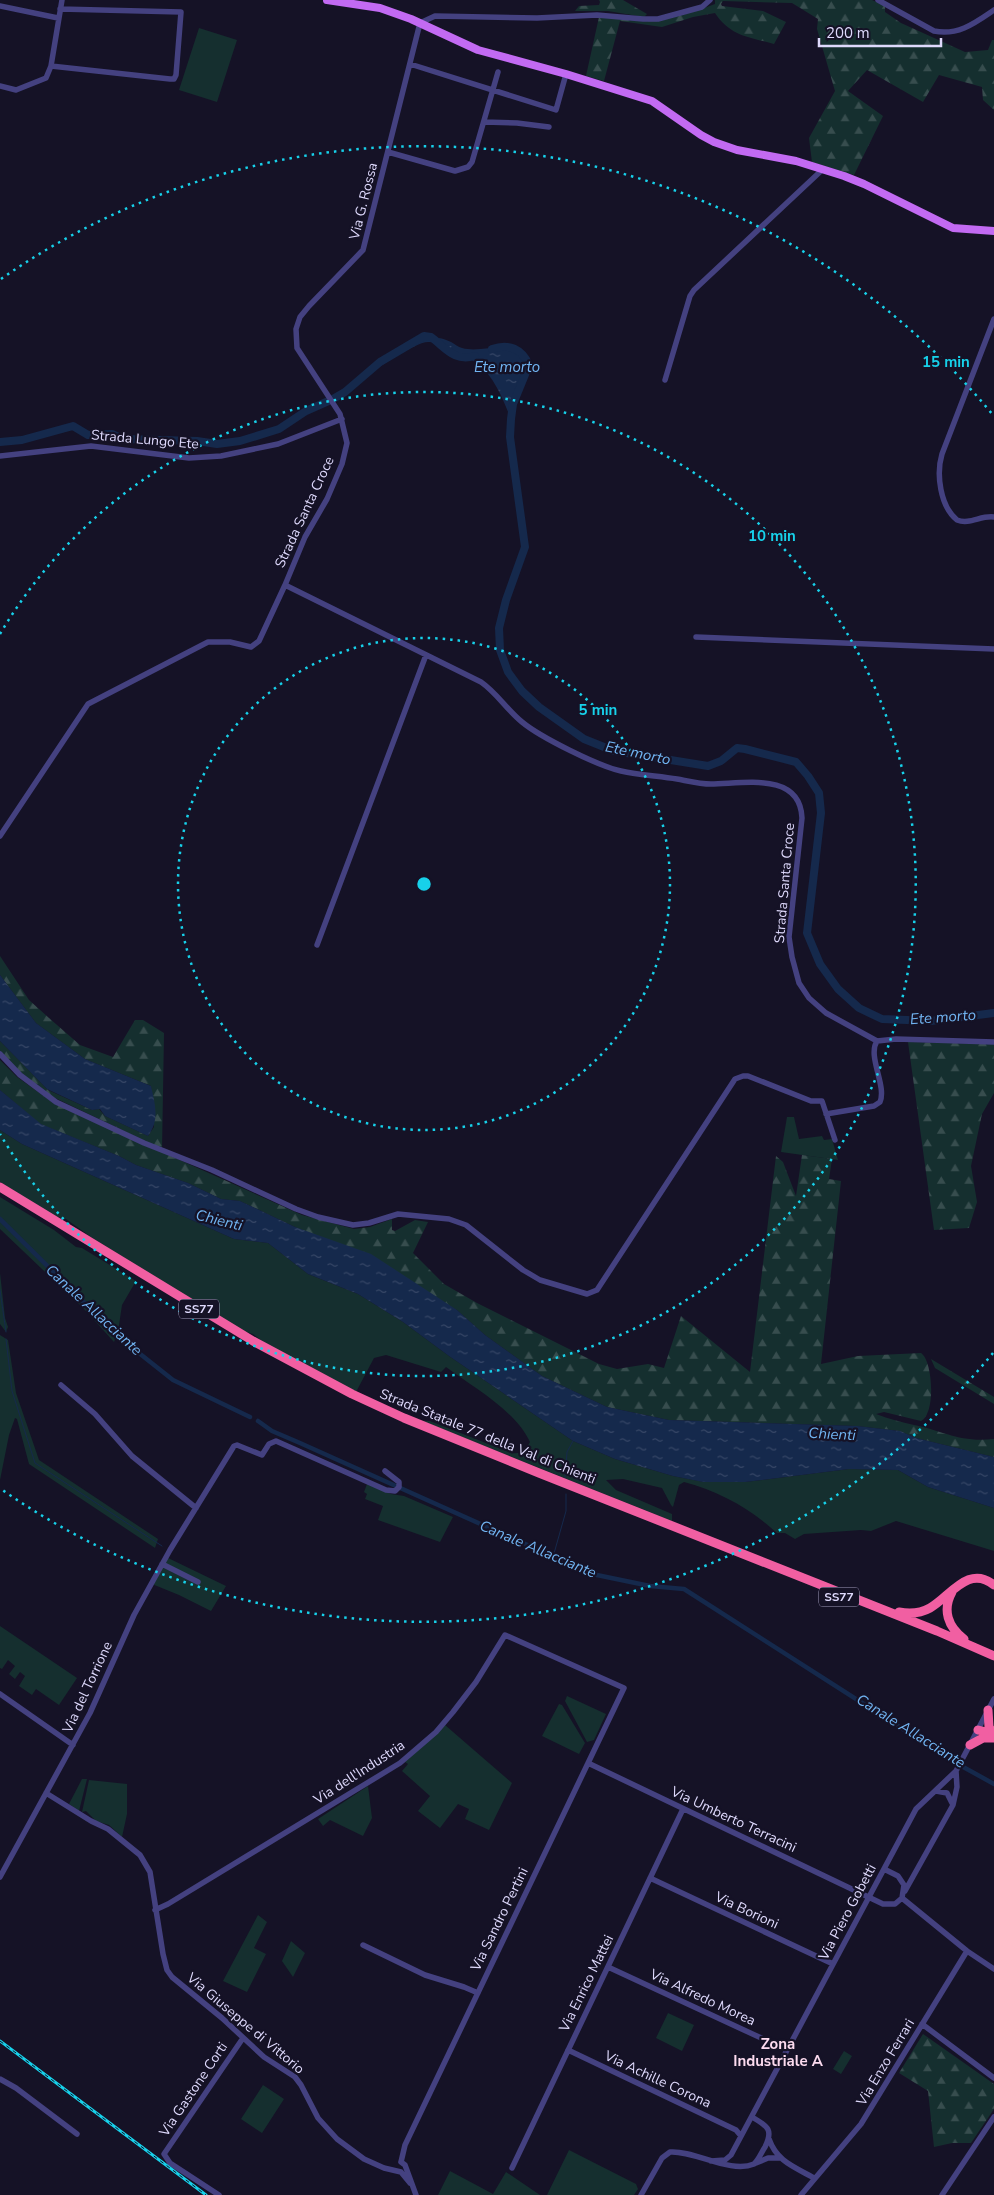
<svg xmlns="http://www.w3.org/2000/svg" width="994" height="2195" viewBox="0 0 994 2195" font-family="'Nunito Sans',sans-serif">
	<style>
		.green { fill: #152f2f }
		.forest { fill: url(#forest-firs) }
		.water { fill: url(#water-ripples) }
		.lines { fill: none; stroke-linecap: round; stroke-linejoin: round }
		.stream { stroke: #15294c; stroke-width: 1 }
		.canal { stroke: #15294c; stroke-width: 4.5 }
		.river { stroke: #15294c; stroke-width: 8 }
		.minor { stroke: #444180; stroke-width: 5.5 }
		.major { stroke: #c26af2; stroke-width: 8 }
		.highway { stroke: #f15fa2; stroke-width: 9 }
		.rail-casing { stroke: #17d1ea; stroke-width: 3 }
		.rail { stroke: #151226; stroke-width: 1; stroke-dasharray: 4; stroke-linecap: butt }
		.ring { fill: none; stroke: #17d1ea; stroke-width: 2.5; stroke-dasharray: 2.5 5 }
		.labels { text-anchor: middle; stroke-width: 4.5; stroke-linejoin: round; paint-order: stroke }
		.shield { fill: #151226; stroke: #a29dbc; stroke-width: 1 }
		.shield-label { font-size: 12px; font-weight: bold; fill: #ded9fc }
		.street-label { font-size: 14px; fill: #ded9fc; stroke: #151226 }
		.water-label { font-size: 15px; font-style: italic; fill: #71b4f2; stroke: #151226 }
		.neighbourhood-label { font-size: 15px; font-weight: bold; fill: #fcdbef; stroke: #151226 }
		.centre { fill: #17d1ea; stroke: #151226; stroke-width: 2.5 }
		.ring-label { font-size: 15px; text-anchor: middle; font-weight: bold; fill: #17d1ea; stroke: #151226; stroke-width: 4.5; stroke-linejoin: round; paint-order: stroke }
	</style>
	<defs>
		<pattern id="forest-firs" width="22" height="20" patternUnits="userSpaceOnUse" patternTransform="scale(1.25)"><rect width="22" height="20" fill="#152f2f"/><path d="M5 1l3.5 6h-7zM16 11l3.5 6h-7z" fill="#374d4e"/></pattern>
		<pattern id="water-ripples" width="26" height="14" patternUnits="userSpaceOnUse" patternTransform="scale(1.25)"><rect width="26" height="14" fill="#15294c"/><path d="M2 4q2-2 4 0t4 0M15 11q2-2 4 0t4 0" fill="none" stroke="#374767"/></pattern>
	</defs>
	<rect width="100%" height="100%" fill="#151226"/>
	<path class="green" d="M 199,28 L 237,40 L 217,102 L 179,90 Z
		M 787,1117 L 794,1117 L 799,1139 L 822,1136 L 824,1140 L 832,1139 L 838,1160 L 781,1152 Z
		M 0,1130 L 22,1144 L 234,1239 L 268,1243 L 308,1274 L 358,1294 L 403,1322 L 449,1356 L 573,1441 L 615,1459 L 673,1476 L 704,1482 L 745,1482 L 849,1469 L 898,1470 L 928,1487 L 994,1508 L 994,1551 L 896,1521 L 871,1531 L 861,1530 L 804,1534 L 795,1539 L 785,1533 L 777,1533 C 748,1507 720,1492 684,1482 L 679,1485 L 673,1507 L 671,1505 L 662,1488 L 623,1479 L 606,1480 L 616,1490 L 672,1514 L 672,1521 L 422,1421 L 430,1421 L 511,1453 C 522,1454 524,1452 530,1442 C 516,1411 473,1387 446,1367 L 441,1372 L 386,1355 L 374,1358 L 356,1392 L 270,1347 L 253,1334 L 240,1330 L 91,1237 L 66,1219 L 54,1216 L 0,1182 Z
		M 0,1197 L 54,1230 L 76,1247 L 82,1248 L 136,1281 L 122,1305 L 118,1332 L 114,1342 L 85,1310 L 0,1229 Z
		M 0,1273 L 5,1318 L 8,1327 L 6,1332 L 0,1324 Z
		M 0,1335 L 8,1340 L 16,1393 L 39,1460 L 158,1539 L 155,1548 L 29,1464 L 17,1419 L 15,1418 L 9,1435 L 0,1480 Z
		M 367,1484 L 391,1494 L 404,1496 L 453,1517 L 440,1542 L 378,1520 L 383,1506 L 365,1499 L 367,1494 L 364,1492 Z
		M 166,1557 L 226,1586 L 211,1611 L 179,1595 L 152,1584 Z
		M 0,1626 L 77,1678 L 59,1705 L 36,1689 L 32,1695 L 19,1686 L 25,1676 L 20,1672 L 15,1679 L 9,1674 L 15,1666 L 8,1660 L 2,1669 L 0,1668 Z
		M 567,1696 L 606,1714 L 594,1740 L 587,1742 L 565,1701 Z
		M 559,1704 L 562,1705 L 585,1743 L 579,1754 L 542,1736 Z
		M 445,1725 L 512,1783 L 489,1830 L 465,1819 L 469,1809 L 458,1804 L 440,1828 L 418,1811 L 430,1796 L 402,1771 L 408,1764 L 405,1762 Z
		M 82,1779 L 87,1779 L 79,1811 L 69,1804 Z
		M 89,1780 L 127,1784 L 127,1814 L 122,1837 L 109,1825 L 96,1821 L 86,1811 L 82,1812 Z
		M 368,1786 L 372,1818 L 363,1836 L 330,1820 L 323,1826 L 318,1819 Z
		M 258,1915 L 267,1922 L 254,1948 L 266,1954 L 247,1992 L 223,1981 Z
		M 291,1941 L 305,1953 L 293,1977 L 282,1961 Z
		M 668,2013 L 694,2025 L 682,2051 L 656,2038 Z
		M 844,2051 L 852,2056 L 841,2074 L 833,2069 Z
		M 263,2085 L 284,2099 L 262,2133 L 241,2119 Z
		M 569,2150 L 636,2184 L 638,2189 L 634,2195 L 547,2195 Z
		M 450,2171 L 493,2194 L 506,2172 L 540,2195 L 438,2195 Z"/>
	<path class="forest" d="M 599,0 L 623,0 L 647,14 L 644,17 L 608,11 L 575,11 L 579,6 L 599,5 L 600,2 Z
		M 715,0 L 872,0 L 885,6 L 885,12 L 901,23 L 965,52 L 988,50 L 992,40 L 994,40 L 994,110 L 983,100 L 982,87 L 939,75 L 923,102 L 867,70 L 848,91 L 883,116 L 854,175 L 812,162 L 809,138 L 835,91 L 817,29 L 818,19 L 792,3 L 723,1 L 721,4 L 722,6 L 763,11 L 786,22 L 774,44 C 749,37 730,36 715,13 L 693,17 L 662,27 L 620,21 L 604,81 L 586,76 L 599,17 L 643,21 L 699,10 L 715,4 Z
		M 0,956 L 29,1000 L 49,1018 L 80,1045 L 113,1057 L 135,1020 L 143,1020 L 164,1033 L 162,1149 L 51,1096 L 23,1075 L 0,1051 L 0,1041 L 48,1090 L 92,1110 L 99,1109 L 105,1116 L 148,1136 L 154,1127 L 151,1086 L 85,1059 L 36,1023 L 0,975 Z
		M 908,1042 L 994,1044 L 994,1093 L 982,1114 L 971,1166 L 977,1202 L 969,1228 L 934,1230 Z
		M 0,1060 L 17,1077 L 55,1104 L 302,1215 L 354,1229 L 370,1227 L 392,1219 L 392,1230 L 395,1231 L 415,1220 L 428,1222 L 413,1253 L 444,1284 L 477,1303 L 599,1364 L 617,1369 L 648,1364 L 664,1368 L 681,1316 L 750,1372 L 776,1156 L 783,1162 L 796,1196 L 802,1155 L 832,1159 L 829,1179 L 841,1181 L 821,1364 L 858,1356 L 921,1353 C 933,1361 936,1414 921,1421 L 884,1412 L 876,1414 C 889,1419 901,1422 914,1425 C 944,1431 960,1443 994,1439 L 994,1457 L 916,1438 L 900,1431 L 857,1426 L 669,1420 L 607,1407 L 542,1376 L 485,1335 L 457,1310 L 295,1227 L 240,1201 L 221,1199 L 188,1183 L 136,1165 L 119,1156 L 40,1124 L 0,1090 Z
		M 931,1359 L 994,1397 L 994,1404 L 935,1368 Z
		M 923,2034 L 994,2084 L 994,2109 L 971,2143 L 952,2143 L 934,2147 L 928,2091 L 899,2073 Z"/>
	<path class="water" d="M 424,336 C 434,337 443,338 451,342 C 455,344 458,347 462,348 C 487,355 515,332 529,365 L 513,404 L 511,419 C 503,399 494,376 477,363 C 469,357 460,358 451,354 C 444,350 437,341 428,342 C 414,342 370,373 357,382 L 380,362 Z
		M 0,975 L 36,1023 L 85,1059 L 151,1086 C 155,1104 160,1120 148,1136 L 105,1116 L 100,1109 L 92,1110 L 47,1089 L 0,1041 Z
		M 0,1090 L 41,1124 L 119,1156 L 136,1165 L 188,1183 L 221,1199 L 240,1201 L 295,1227 L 371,1254 L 457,1310 L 485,1335 L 542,1376 L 607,1407 L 669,1420 L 857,1426 L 900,1431 L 916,1438 L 994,1457 L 994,1508 L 928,1487 L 898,1470 L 849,1469 L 745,1482 L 703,1482 L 673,1476 L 615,1459 L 573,1441 L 449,1356 L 403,1322 L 358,1294 L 308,1274 L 268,1243 L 234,1239 L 22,1144 L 0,1130 Z"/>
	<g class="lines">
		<path class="stream" d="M 0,1290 L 6,1332
			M 6,1339 L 12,1391 L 35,1463 L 162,1546
			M 565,1478 L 567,1452 L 573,1441
			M 553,1557 L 566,1511 L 566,1494"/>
		<path class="canal" d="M 0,1219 L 120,1338 L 173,1380 L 250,1417
			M 258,1421 L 272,1431 L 300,1443 L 592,1574 L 650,1586 L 684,1589 L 956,1763 L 994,1784"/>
		<path class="river" d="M 492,349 C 509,343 522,349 529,365 L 513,404 L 511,419 L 510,437 L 525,547 L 506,600 L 499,628 L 500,650 L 508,672 L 522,691 L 539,707 L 584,739 L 614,751 L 708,766 L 721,761 L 737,748 L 745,749 L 796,762 L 808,776 L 819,793 L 821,813 L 807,933 L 820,964 L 838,989 L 859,1008 L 882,1019 L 931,1021 L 994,1013
			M 0,442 L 22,440 L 73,426 L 88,435 L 112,434 L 123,439 L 197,441 L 217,444 L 240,441 L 279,429 L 306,411 L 333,399 L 345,392 L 380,362 L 424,336 L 431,337 C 446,348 454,362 475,356"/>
		<path class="minor" d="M 710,0 L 702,7 L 658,19 L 643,19 L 597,15 L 537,18 L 435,16 L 420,23 L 363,250 L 309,306 L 300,317 L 296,329 L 297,348 L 340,414 L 347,443 L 342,464 L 327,499 L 305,537 L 285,585 L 481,682 C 497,693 507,710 522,722 C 540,737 598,766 621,771 C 639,775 659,776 677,779 C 688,781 700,784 711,784 C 742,784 800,771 802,818 L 789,937 L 792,957 L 799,983 L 809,998 L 826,1013 L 877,1041 L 896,1039 L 994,1042
			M 878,0 L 934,31 C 958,36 975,23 994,10
			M 0,6 L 58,18
			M 410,64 L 556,110 L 566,74
			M 51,66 L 170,79 L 174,79 L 176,75 L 181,12 L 60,9
			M 0,86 L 16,90 L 46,78 L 51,66 L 62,0
			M 484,122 L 517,123 L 549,127
			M 388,152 L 455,171 L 468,167 L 472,162 L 498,72
			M 994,319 L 942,454 C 936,474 940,506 957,520 C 970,525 981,515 994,517
			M 665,380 L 690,296 L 694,290 L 822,170
			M 0,456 L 91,446 L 189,458 L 221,456 L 278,444 L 342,419
			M 696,637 L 994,649
			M 0,836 L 88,704 L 208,642 L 230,642 L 251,647 L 259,641 L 285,585
			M 317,945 L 426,655
			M 0,1054 L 20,1075 L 56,1102 L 144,1143 L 212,1170 L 296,1209 L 318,1217 L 353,1225 L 369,1223 L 398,1214 L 449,1219 L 466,1225 L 523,1270 L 540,1280 L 587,1294 L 597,1290 L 735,1079 L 743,1076 L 748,1076 L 811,1101 L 822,1101 L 835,1140
			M 826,1114 L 874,1106 L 880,1102 C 887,1086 867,1056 877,1041
			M 61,1385 L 95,1414 L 132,1456 L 196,1508
			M 162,1564 L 198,1582
			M 0,1694 L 73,1745
			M 588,1763 L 883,1904 L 895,1904 L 902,1898 L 904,1885 L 898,1876 L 884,1869
			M 936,1791 L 947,1793 L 952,1803
			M 46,1793 L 91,1821 L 108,1829 L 140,1855 L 150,1872 L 163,1954 L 167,1970 L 172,1977 L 222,2018 L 264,2057 L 295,2077 L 301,2085 L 318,2118 L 337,2139 L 364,2159 L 384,2168 L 401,2172 L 410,2183
			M 0,1877 L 90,1713 L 134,1615 L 170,1550 L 234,1446 L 237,1445 L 262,1455 L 269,1444 L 276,1441 L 386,1490 L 395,1491 L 399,1487 L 399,1482 L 385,1471
			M 650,1878 L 833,1964
			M 905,1891 L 953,1805 L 957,1787 L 956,1771
			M 902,1898 L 967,1951 L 994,1969
			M 155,1910 L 168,1904 L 400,1763 L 436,1732 L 453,1712 L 476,1682 L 505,1635 L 624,1688 L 405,2145 L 401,2162
			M 363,1945 L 425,1975 L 464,1987 L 478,1993
			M 608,1967 L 787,2050
			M 922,2024 L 994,2078
			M 568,2050 L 736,2130 L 741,2136
			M 0,2079 L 16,2088 L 77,2134
			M 769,2139 C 777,2162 795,2167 814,2178
			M 711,2161 L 725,2160 L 731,2155 L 916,1809 L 956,1771 L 994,1699
			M 401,2162 L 405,2165 L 416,2195
			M 756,2163 L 768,2158 L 780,2158
			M 512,2168 L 683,1809
			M 219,2195 L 170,2163 L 164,2154 L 243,2038
			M 641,2195 L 662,2158 L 670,2152 C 694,2150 730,2174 754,2164 C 759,2159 761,2153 765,2147 C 774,2129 767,2126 752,2117
			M 801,2195 L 861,2124 L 967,1951
			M 942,2195 L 994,2117"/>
		<path class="major" d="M 327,0 L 380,8 L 411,19 L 478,50 L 566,74 L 652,101 L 701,135 L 714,142 L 737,150 L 796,161 L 844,176 L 864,184 L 953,228 L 994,231"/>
		<path class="highway" d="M 0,1187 L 253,1341 L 352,1394 L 404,1418 L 539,1473 L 937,1631 L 994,1656
			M 952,1592 C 942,1610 948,1627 964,1639
			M 899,1612 C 909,1614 921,1613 930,1608 C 950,1597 968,1564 994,1585
			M 988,1710 L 989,1727 L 994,1735
			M 978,1730 L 993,1734
			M 970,1745 L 983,1738 L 994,1738"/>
		<g class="rail-casing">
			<path id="rail" d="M 0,2041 L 206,2195"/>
		</g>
		<use href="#rail" class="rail"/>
	</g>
	<g class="ring">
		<circle cx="424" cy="884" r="246"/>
		<path d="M0 634A492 492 0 1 1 0 1134"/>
		<path d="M993 1353A738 738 0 0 1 1 1489M1 279A738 738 0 0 1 993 415"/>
	</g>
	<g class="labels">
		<g class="shield">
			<rect x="179" y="1299.5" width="40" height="19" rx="4"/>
			<rect x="819" y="1587.5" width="40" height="19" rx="4"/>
		</g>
		<g class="shield-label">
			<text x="199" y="1313">SS77</text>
			<text x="839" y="1601">SS77</text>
		</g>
		<g class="street-label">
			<text transform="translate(363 201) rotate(-76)" y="5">Via G. Rossa</text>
			<text transform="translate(145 439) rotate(5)" y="5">Strada Lungo Ete</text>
			<text transform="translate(304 512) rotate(-65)" y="5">Strada Santa Croce</text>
			<text transform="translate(784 883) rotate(-85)" y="5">Strada Santa Croce</text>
			<text transform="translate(488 1436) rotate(22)" y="5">Strada Statale 77 della Val di Chienti</text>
			<text transform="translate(87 1687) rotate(-65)" y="5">Via del Torrione</text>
			<text transform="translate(359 1772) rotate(-33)" y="5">Via dell'Industria</text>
			<text transform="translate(734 1819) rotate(25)" y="5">Via Umberto Terracini</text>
			<text transform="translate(747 1910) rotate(25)" y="5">Via Borioni</text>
			<text transform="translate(847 1912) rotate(-62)" y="5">Via Piero Gobetti</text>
			<text transform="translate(499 1919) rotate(-64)" y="5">Via Sandro Pertini</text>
			<text transform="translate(586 1983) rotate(-64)" y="5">Via Enrico Mattei</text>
			<text transform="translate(703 1997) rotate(25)" y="5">Via Alfredo Morea</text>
			<text transform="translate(246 2023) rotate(40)" y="5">Via Giuseppe di Vittorio</text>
			<text transform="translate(885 2062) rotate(-59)" y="5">Via Enzo Ferrari</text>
			<text transform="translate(658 2079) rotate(25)" y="5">Via Achille Corona</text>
			<text transform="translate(193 2089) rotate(-56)" y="5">Via Gastone Corti</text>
		</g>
		<g class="water-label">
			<text x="507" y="372">Ete morto</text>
			<text transform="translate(638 753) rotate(12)" y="5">Ete morto</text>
			<text transform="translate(943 1017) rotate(-4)" y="5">Ete morto</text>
			<text transform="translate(219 1220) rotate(14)" y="5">Chienti</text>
			<text transform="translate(94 1310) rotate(43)" y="5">Canale Allacciante</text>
			<text transform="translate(832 1434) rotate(3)" y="5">Chienti</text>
			<text transform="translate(538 1549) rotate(23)" y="5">Canale Allacciante</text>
			<text transform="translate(911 1731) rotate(32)" y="5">Canale Allacciante</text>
		</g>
		<g class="neighbourhood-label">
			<text x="778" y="2049">Zona<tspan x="778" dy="17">Industriale A</tspan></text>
		</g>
	</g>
	<circle cx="424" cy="884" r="8" class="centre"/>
	<g class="ring-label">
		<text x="946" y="367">15 min</text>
		<text x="772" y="541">10 min</text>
		<text x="598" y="715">5 min</text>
	</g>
	<path d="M819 38v8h122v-8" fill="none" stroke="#ded9fc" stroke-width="2.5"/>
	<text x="826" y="38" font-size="15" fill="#ded9fc" stroke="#151226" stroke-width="4" paint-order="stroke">200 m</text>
</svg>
